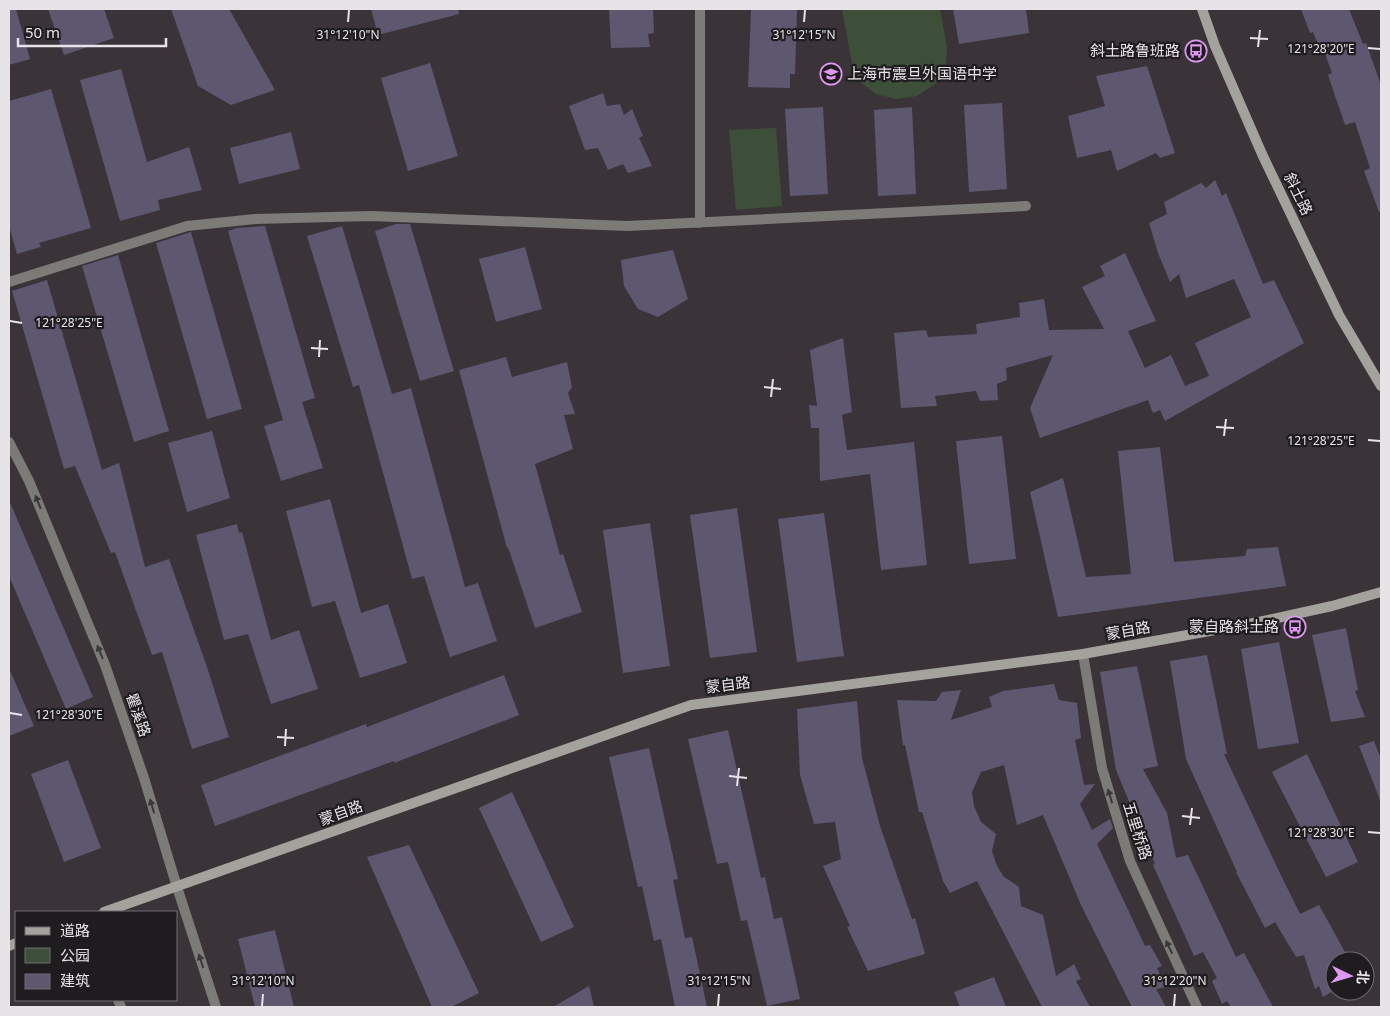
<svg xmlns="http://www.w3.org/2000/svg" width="1390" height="1016" viewBox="0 0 1390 1016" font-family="'Noto Sans','Noto Sans SC',sans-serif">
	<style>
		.green { fill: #3d4e39 }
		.building { fill: #5d5770 }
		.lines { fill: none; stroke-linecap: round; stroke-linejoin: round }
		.lane { stroke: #7c7b78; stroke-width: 10 }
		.street { stroke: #7c7b78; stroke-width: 10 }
		.secondary { stroke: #a4a29c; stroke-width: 10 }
		.oneway { fill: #3b383a }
		.ticks { fill: none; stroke: #e7e4e7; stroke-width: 2 }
		.labels { text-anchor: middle; stroke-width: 4.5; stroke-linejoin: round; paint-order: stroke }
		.poi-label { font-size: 15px; fill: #e7e4e7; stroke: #1f1c1f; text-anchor: end }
		.street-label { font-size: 15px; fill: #e7e4e7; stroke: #1f1c1f }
		.ticks-label { font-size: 12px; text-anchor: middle; fill: #e7e4e7; stroke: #1f1c1f; stroke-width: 4.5; stroke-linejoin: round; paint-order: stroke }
	</style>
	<rect width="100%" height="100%" fill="#3a3439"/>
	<path class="green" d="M 842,9 L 940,9 L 947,47 L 946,66 L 935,84 L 917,96 L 896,99 L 876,94 L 859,81 L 852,64 Z
		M 776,128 L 782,206 L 736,210 L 729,130 Z"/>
	<path class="building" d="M 9,9 L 16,9 L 30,59 L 9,65 Z
		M 48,9 L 104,9 L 114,38 L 64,55 Z
		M 171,9 L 229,9 L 275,90 L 231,105 L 198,86 Z
		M 371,9 L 458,9 L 459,14 L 378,35 Z
		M 609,9 L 653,9 L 654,33 L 648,34 L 650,47 L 611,48 Z
		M 751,9 L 793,9 L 793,10 L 797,10 L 795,74 L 790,74 L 790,88 L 748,87 Z
		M 953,9 L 1026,9 L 1029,33 L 959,44 Z
		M 1301,9 L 1349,9 L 1363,44 L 1366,43 L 1381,85 L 1381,212 L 1379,212 L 1364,171 L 1370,168 L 1355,122 L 1345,125 L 1328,75 L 1332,73 L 1321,43 L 1318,44 L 1313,32 L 1310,33 Z
		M 430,63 L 458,156 L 408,171 L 381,78 Z
		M 1147,66 L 1175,153 L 1160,158 L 1156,153 L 1117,171 L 1111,150 L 1077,158 L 1068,116 L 1105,106 L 1096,76 Z
		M 121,69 L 147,162 L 189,147 L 202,190 L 158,200 L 160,210 L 120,221 L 80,80 Z
		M 51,89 L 91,228 L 39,243 L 41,247 L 17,254 L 9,226 L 9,101 Z
		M 603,93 L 607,106 L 620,104 L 624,115 L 632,109 L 643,136 L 639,138 L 652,166 L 628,173 L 623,164 L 608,170 L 598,148 L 585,150 L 569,106 Z
		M 1002,103 L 1007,189 L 969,192 L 964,105 Z
		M 823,107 L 828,194 L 790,196 L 785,109 Z
		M 912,107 L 916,194 L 878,196 L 874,110 Z
		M 291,132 L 300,169 L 239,184 L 230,148 Z
		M 1215,180 L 1222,196 L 1226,193 L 1263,284 L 1274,280 L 1304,343 L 1165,421 L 1160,410 L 1153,413 L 1148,400 L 1040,438 L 1030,408 L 1053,355 L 1006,368 L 1007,380 L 997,384 L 998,400 L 980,401 L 976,391 L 935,396 L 937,406 L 901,408 L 894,333 L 926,330 L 928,337 L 977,334 L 976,324 L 1020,317 L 1019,303 L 1044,299 L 1049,330 L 1104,329 L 1082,287 L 1105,276 L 1100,266 L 1125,253 L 1156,321 L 1128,331 L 1145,368 L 1171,355 L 1185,386 L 1209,376 L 1195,343 L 1251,317 L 1234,279 L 1186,298 L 1179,274 L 1170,282 L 1158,253 L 1149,223 L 1167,214 L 1164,202 L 1201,183 L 1206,188 Z
		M 396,224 L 410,224 L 454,371 L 420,381 L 375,231 Z
		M 265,226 L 315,398 L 302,402 L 323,468 L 281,481 L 264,426 L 283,420 L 228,231 L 237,228 Z
		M 342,226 L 392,394 L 411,388 L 465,587 L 478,583 L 497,641 L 450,657 L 424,576 L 412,579 L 359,385 L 353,387 L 307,236 Z
		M 191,232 L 242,409 L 207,419 L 156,243 Z
		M 525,247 L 542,309 L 496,322 L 479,259 Z
		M 673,250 L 688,299 L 658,317 L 638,309 L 624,286 L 621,260 Z
		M 118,255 L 169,431 L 134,442 L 82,266 Z
		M 47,280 L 102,470 L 119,463 L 145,567 L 169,559 L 208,670 L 229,737 L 192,749 L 162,652 L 152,655 L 115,552 L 111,553 L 75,466 L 64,469 L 12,291 Z
		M 843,338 L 852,412 L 842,415 L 847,450 L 914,442 L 927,565 L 881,570 L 870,474 L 820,481 L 819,428 L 811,428 L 809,405 L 817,406 L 810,350 Z
		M 506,357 L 512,377 L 567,362 L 572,387 L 568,393 L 575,414 L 564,415 L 573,449 L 535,464 L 560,555 L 563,554 L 582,612 L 535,628 L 508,547 L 507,548 L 459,370 Z
		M 212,431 L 230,498 L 187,512 L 168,443 Z
		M 1002,436 L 1016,559 L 969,564 L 956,441 Z
		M 1160,447 L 1174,562 L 1245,556 L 1247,549 L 1278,547 L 1286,586 L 1058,617 L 1030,492 L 1063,478 L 1086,577 L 1131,574 L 1118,451 Z
		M 330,499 L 361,613 L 388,604 L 407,663 L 360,678 L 335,601 L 312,607 L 286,511 Z
		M 9,500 L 93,697 L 66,709 L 9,576 Z
		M 737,508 L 757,652 L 710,658 L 690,515 Z
		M 824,513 L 844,656 L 797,662 L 778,519 Z
		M 650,523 L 670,666 L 623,673 L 603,530 Z
		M 237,524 L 239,533 L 242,532 L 271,640 L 299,630 L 318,689 L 271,704 L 248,634 L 224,640 L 196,535 Z
		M 1346,628 L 1358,690 L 1355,691 L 1365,717 L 1331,722 L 1312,635 Z
		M 1279,642 L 1299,743 L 1258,749 L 1241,649 Z
		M 1207,655 L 1227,754 L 1224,754 L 1275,863 L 1300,914 L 1319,905 L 1350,961 L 1335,961 L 1335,990 L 1323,997 L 1319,986 L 1315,989 L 1304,955 L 1296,957 L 1275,922 L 1265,928 L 1236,872 L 1237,872 L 1186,759 L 1170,661 Z
		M 1137,666 L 1158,766 L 1143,769 L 1167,813 L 1176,858 L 1188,855 L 1236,957 L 1244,953 L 1273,1007 L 1231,1007 L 1227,1001 L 1222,1004 L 1212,981 L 1217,978 L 1203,952 L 1194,956 L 1153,865 L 1155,864 L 1116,770 L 1100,672 Z
		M 9,668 L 34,726 L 9,736 Z
		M 504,675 L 519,715 L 394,763 L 394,761 L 215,826 L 201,785 L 366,724 L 367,727 Z
		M 1054,684 L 1059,700 L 1077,703 L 1081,738 L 1075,740 L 1084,785 L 1095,784 L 1080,804 L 1092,830 L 1110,819 L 1113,828 L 1097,844 L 1145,946 L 1150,945 L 1162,966 L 1157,968 L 1166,987 L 1156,989 L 1166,1007 L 1132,1007 L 1081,905 L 1043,815 L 1017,825 L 1004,765 L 981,772 L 972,792 L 974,806 L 981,822 L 996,834 L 992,851 L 997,866 L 1004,877 L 1019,887 L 1021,906 L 1043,915 L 1056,976 L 1074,964 L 1081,979 L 1076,981 L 1090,1007 L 1042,1007 L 977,881 L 950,893 L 943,881 L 922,812 L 919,812 L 905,745 L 903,745 L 897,700 L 936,701 L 942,692 L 961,690 L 951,720 L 992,707 L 989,697 L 1003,691 Z
		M 857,701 L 862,758 L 880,826 L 912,919 L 915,918 L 925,954 L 868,971 L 847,927 L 850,926 L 823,866 L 841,859 L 835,822 L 814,824 L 800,775 L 797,709 Z
		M 728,730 L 761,878 L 765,877 L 774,919 L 782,917 L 800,999 L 767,1006 L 747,920 L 741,921 L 728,862 L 717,864 L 688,739 Z
		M 1374,741 L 1381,759 L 1380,800 L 1359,746 Z
		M 649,748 L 678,879 L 673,880 L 685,938 L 692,937 L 707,1007 L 675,1007 L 661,939 L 654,941 L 642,886 L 638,887 L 609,757 Z
		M 1307,754 L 1358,862 L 1326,877 L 1272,772 Z
		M 68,760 L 101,848 L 64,862 L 31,774 Z
		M 512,792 L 574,927 L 541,942 L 479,808 Z
		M 409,845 L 479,993 L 451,1007 L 432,1007 L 367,857 Z
		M 275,930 L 294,1007 L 255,1007 L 238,939 Z
		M 994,977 L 1006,1007 L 960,1007 L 954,992 Z
		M 589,986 L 594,1007 L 553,1007 Z"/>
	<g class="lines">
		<path class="lane" d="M 700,9 L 700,223
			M 9,282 L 187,226 L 255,219 L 371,216 L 627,226 L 1026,206
			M 118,1000 L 121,1007"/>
		<path class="street" d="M 9,442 L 29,481 L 105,665 L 144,778 L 177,887 L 216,1007
			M 1083,654 L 1102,768 L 1130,861 L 1197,1007"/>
		<path class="secondary" d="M 1202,9 L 1215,46 L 1262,154 L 1339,315 L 1381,386
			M 104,912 L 691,705 L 1083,654 L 1259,622 L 1332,606 L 1381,592
			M 9,946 L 16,943"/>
	</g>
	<defs><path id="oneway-solid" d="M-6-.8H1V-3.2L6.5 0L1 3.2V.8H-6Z" transform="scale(1.25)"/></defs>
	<g class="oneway">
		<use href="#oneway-solid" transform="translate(38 502) rotate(-112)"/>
		<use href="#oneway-solid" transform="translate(100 652) rotate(-112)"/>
		<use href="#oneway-solid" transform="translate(1110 796) rotate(-107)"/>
		<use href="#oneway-solid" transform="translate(152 806) rotate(-107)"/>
		<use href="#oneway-solid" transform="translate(1169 947) rotate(-115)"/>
		<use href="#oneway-solid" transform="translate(201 961) rotate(-108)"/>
	</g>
	<path class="ticks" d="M 348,22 L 349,10M 804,22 L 805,10M 1250,38 L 1268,39M 1258,47 L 1260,30M 1368,48 L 1380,49M 10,321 L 22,323M 311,348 L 328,349M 319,357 L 320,340M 764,387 L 781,389M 771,397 L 773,379M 1216,427 L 1234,428M 1224,436 L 1226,419M 1368,440 L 1380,441M 10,713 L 22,715M 277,737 L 294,738M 285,746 L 286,729M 729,776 L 747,778M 737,786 L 739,768M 1182,816 L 1200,818M 1190,825 L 1192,808M 1368,832 L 1380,833M 262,1006 L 263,994M 718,1006 L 719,994M 1174,1006 L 1175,994"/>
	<defs>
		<g id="bus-ring" transform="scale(1.125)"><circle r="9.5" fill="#1f1c1f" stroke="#df98f1" stroke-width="1.5"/><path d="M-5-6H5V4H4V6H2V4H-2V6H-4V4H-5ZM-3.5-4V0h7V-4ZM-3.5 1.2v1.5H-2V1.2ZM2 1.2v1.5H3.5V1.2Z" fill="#df98f1"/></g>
		<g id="school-ring" transform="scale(1.125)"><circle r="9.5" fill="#1f1c1f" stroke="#df98f1" stroke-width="1.5"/><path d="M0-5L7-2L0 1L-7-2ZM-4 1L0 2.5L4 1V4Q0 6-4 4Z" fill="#df98f1"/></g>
	</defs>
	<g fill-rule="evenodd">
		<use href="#bus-ring" x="1196" y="51"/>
		<use href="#school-ring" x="831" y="74"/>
		<use href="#bus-ring" x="1295" y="627"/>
	</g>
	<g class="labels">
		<g class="poi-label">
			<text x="1180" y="56">斜土路鲁班路</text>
			<text x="847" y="79" text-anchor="start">上海市震旦外国语中学</text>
			<text x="1279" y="632">蒙自路斜土路</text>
		</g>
		<g class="street-label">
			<text transform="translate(1298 194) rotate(64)" y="5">斜土路</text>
			<text transform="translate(1128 631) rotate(-10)" y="5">蒙自路</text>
			<text transform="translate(728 685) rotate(-7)" y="5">蒙自路</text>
			<text transform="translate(138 715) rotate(71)" y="5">瞿溪路</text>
			<text transform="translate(341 813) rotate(-20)" y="5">蒙自路</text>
			<text transform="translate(1137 831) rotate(72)" y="5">五里桥路</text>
		</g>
	</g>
	<g class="ticks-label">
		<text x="348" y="39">31°12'10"N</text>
		<text x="804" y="39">31°12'15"N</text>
		<text x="1321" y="53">121°28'20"E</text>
		<text x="69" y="327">121°28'25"E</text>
		<text x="1321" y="445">121°28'25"E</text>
		<text x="69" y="719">121°28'30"E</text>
		<text x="1321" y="837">121°28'30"E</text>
		<text x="263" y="985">31°12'10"N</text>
		<text x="719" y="985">31°12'15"N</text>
		<text x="1175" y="985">31°12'20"N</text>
	</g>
	<rect width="1390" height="1016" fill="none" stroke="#e7e4e7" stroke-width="20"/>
	<rect x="15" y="911" width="162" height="90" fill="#1f1c1f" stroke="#6f6c6f"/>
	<rect x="25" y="927" width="25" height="8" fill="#a4a29c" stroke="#6f6c6f"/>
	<text x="60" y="936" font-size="15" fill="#e7e4e7">道路</text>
	<rect x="25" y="948" width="25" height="15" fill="#3d4e39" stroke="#6f6c6f"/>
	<text x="60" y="961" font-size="15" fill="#e7e4e7">公园</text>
	<rect x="25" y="974" width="25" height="15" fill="#5d5770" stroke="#6f6c6f"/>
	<text x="60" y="986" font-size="15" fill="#e7e4e7">建筑</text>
	<g transform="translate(1350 976) rotate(95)"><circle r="24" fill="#1f1c1f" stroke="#6f6c6f"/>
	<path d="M0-4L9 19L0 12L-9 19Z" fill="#df98f1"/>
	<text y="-8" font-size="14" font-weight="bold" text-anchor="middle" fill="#e7e4e7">北</text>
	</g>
	<path d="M18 38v8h148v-8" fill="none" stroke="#e7e4e7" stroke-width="2.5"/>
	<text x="25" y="38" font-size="15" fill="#e7e4e7" stroke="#1f1c1f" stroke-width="4" paint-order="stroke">50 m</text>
</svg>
